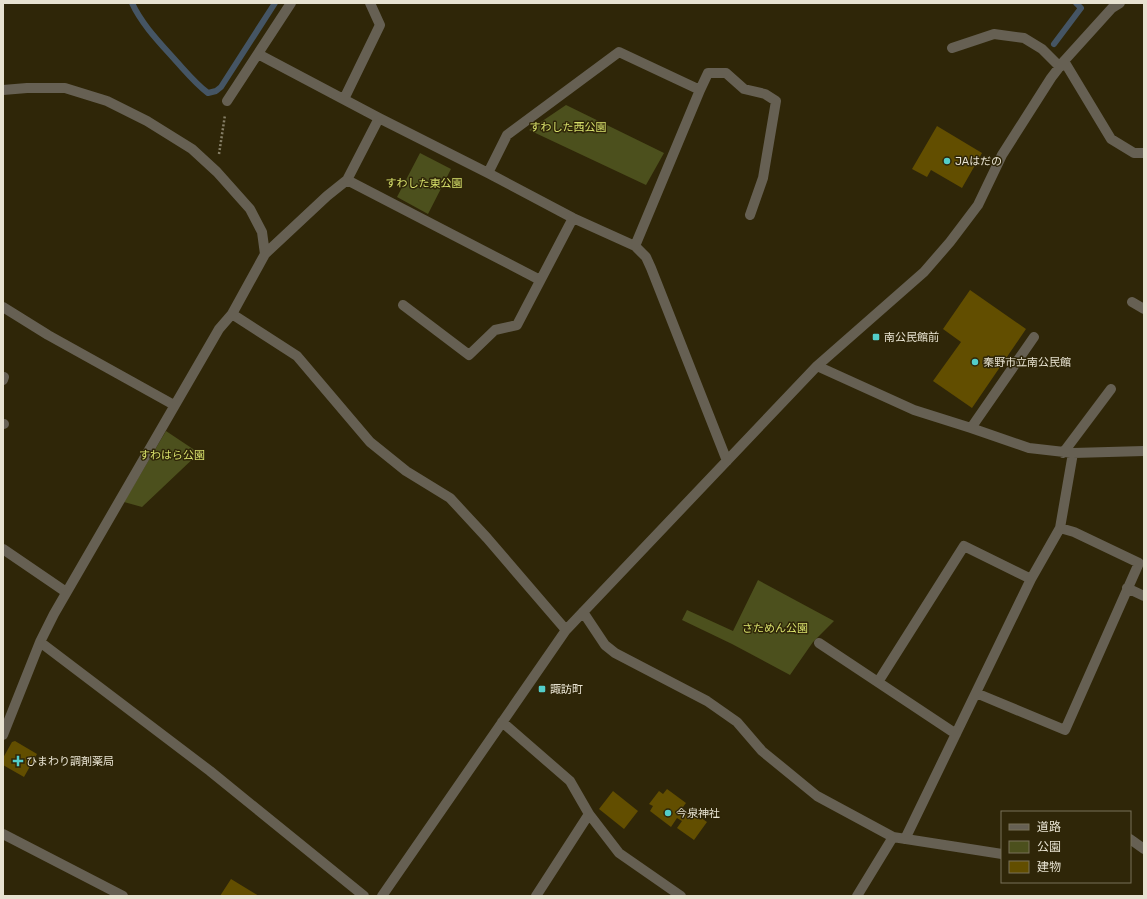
<svg xmlns="http://www.w3.org/2000/svg" width="1147" height="899" viewBox="0 0 1147 899" font-family="Rubik,'Noto Sans JP',sans-serif">
	<style>
		.green { fill: #4c501d }
		.lines { fill: none; stroke-linecap: round; stroke-linejoin: round }
		.stream { stroke: #455564; stroke-width: 6 }
		.building { fill: #624e00 }
		.path { stroke: #867f67; stroke-width: 2.5; stroke-dasharray: 2 2; stroke-linecap: butt }
		.minor { stroke: #666053; stroke-width: 10 }
		.poi-dot { fill: #53cdc9; stroke: #2f2608; stroke-width: 1.5 }
		.labels { text-anchor: middle; stroke-width: 3; stroke-linejoin: round; paint-order: stroke }
		.park-label { font-size: 11px; fill: #d7e06b; stroke: #2f2608 }
		.poi-label { font-size: 11px; fill: #e7e2d1; stroke: #2f2608; text-anchor: start }
	</style>
	<rect width="100%" height="100%" fill="#2f2608"/>
	<path class="green" d="M 566,105 L 664,153 L 646,185 L 529,130 Z
		M 420,153 L 451,169 L 428,214 L 397,197 Z
		M 166,431 L 199,453 L 142,507 L 124,502 Z
		M 758,580 L 834,621 L 813,642 L 790,675 L 732,644 L 682,620 L 687,610 L 733,631 Z"/>
	<g class="lines">
		<path class="stream" d="M 132,3 C 142,25 161,44 177,62 C 187,73 196,84 208,93 L 216,91 L 221,87 L 275,3
			M 1054,44 L 1081,8 L 1076,3"/>
	</g>
	<path class="building" d="M 937,126 L 982,153 L 962,188 L 931,170 L 927,177 L 912,169 Z
		M 970,290 L 1026,329 L 972,408 L 933,381 L 961,342 L 943,329 Z
		M 15,741 L 37,754 L 24,777 L 3,765 L 3,758 L 12,742 Z
		M 667,789 L 686,803 L 680,811 L 686,815 L 690,810 L 707,822 L 694,840 L 677,828 L 682,821 L 677,818 L 671,827 L 650,811 L 653,806 L 649,804 L 659,791 L 663,794 Z
		M 613,791 L 638,811 L 624,829 L 599,809 Z
		M 231,879 L 259,896 L 220,896 Z"/>
	<g class="lines">
		<path class="path" d="M 219,154 L 225,115"/>
		<path class="minor" d="M 952,48 L 994,34 L 1024,38 L 1042,49 L 1060,67
			M 258,54 L 379,118 L 488,173 L 573,218 L 635,246 L 646,257 L 651,268 L 727,461
			M 1064,61 L 1111,139 L 1134,153 L 1144,153
			M 3,90 L 27,88 L 65,88 L 107,101 L 147,121 L 192,149 L 217,172 L 250,209 L 262,232 L 265,254
			M 344,99 L 380,25 L 370,3
			M 227,101 L 291,3
			M 488,173 L 507,135 L 619,52 L 700,90
			M 347,180 L 540,280
			M 635,246 L 700,90 L 708,73 L 726,73 L 744,89 L 765,94 L 776,101 L 763,178 L 750,215
			M 1132,302 L 1144,309
			M 403,305 L 469,355 L 495,330 L 517,325 L 573,218
			M 3,307 L 48,335 L 174,405
			M 232,314 L 297,356 L 370,442 L 406,471 L 450,498 L 487,538 L 566,630
			M 817,366 L 914,410 L 971,428 L 1029,448 L 1073,453 L 1144,451
			M 3,380 L 4,377
			M 3,424 L 4,424
			M 971,428 L 1034,337
			M 1063,453 L 1111,389
			M 3,549 L 66,592
			M 1127,588 L 1144,596
			M 583,612 L 605,645 L 615,653 L 707,701 L 737,722 L 762,751 L 817,796 L 893,837 L 1002,854
			M 40,642 L 210,771 L 364,896
			M 819,643 L 956,734
			M 878,682 L 964,546 L 1031,579
			M 976,693 L 1065,730 L 1139,563 L 1074,532 L 1060,528
			M 502,722 L 570,781 L 589,814 L 619,853 L 681,896
			M 3,735 L 40,642 L 54,614 L 219,329 L 232,314 L 265,254 L 327,196 L 347,180 L 379,118
			M 3,834 L 123,896
			M 905,839 L 1031,579 L 1060,528 L 1073,453
			M 1130,839 L 1144,849
			M 382,896 L 566,630 L 817,366 L 924,272 L 950,242 L 978,205 L 1002,155 L 1051,78 L 1064,61 L 1112,8 L 1120,3
			M 536,896 L 589,814
			M 857,896 L 893,837"/>
	</g>
	<g class="poi-dot">
		<circle cx="947" cy="161" r="4"/>
		<rect x="872" y="333" width="8" height="8" rx="2"/>
		<circle cx="975" cy="362" r="4"/>
		<rect x="538" y="685" width="8" height="8" rx="2"/>
		<path d="M16 755h4v4h4v4h-4v4h-4v-4h-4v-4h4z"/>
		<circle cx="668" cy="813" r="4"/>
	</g>
	<g class="labels">
		<g class="park-label">
			<text x="568" y="131">すわした西公園</text>
			<text x="424" y="187">すわした東公園</text>
			<text x="172" y="459">すわはら公園</text>
			<text x="775" y="632">さためん公園</text>
		</g>
		<g class="poi-label">
			<text x="955" y="165">JAはだの</text>
			<text x="884" y="341">南公民館前</text>
			<text x="983" y="366">秦野市立南公民館</text>
			<text x="550" y="693">諏訪町</text>
			<text x="26" y="765">ひまわり調剤薬局</text>
			<text x="676" y="817">今泉神社</text>
		</g>
	</g>
	<rect width="1147" height="899" fill="none" stroke="#e7e2d1" stroke-width="8"/>
	<rect x="1001" y="811" width="130" height="72" fill="#2f2608" stroke="#797158"/>
	<rect x="1009" y="824" width="20" height="6" fill="#666053" stroke="#797158"/>
	<text x="1037" y="831" font-size="12" fill="#e7e2d1">道路</text>
	<rect x="1009" y="841" width="20" height="12" fill="#4c501d" stroke="#797158"/>
	<text x="1037" y="851" font-size="12" fill="#e7e2d1">公園</text>
	<rect x="1009" y="861" width="20" height="12" fill="#624e00" stroke="#797158"/>
	<text x="1037" y="871" font-size="12" fill="#e7e2d1">建物</text>
</svg>
